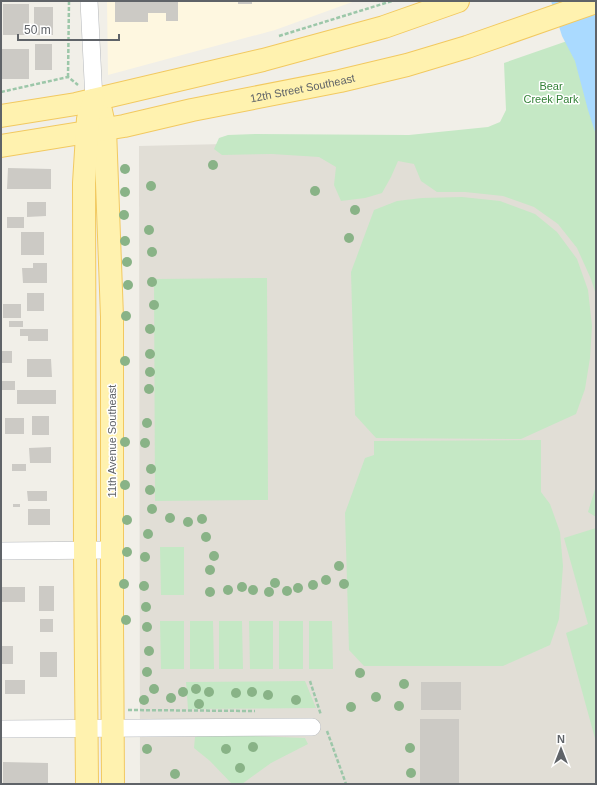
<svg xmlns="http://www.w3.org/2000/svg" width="597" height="785" viewBox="0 0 597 785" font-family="Helvetica,sans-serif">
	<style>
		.commercial { fill: #fef7e0 }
		.education { fill: #e1ded6 }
		.green { fill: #c5e8c5 }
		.water { fill: #aadaff }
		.building { fill: #cccac5 }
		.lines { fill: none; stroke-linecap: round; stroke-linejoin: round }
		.minor-casing { stroke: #b5b8bc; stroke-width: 18 }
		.major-casing { stroke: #f2c960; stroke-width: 24 }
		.path { stroke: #9cc7a9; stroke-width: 2.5; stroke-dasharray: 4 2; stroke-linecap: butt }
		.minor { stroke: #fff; stroke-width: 17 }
		.major { stroke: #fff2af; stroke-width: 22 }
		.tree { fill: #89b387 }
		.labels { text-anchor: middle; stroke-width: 3; stroke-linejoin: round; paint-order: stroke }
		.park-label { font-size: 11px; fill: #348238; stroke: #fff }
		.street-label { font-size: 11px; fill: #5f6368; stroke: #fff }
	</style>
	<rect width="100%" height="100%" fill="#f1efe8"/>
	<path class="commercial" d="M 107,1 L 355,1 L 275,30 L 108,75 Z"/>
	<path class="education" d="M 557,136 L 596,193 L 596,784 L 140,784 L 139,146 Z"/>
	<path class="green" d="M 596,31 L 596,295 L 591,279 L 577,248 L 558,224 L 534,207 L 503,196 L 465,192 L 437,192 L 421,181 L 414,164 L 398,161 L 391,177 L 382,193 L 365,198 L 341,201 L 334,185 L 336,167 L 319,157 L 272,154 L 222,155 L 214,149 L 219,138 L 228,135 L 255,134 L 409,135 L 488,127 L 500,122 L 506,110 L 504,63 Z
		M 462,197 L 500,201 L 535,214 L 557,232 L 577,259 L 588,290 L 592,326 L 590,358 L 585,389 L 576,414 L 521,439 L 376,438 L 355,415 L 351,272 L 374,210 L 397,201 L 422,198 Z
		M 267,278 L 268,500 L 155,501 L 154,279 Z
		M 541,440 L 541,492 L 550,504 L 560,532 L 563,566 L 559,619 L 550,645 L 503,666 L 364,666 L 349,650 L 345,513 L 365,458 L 374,455 L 374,441 Z
		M 595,489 L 596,489 L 596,517 L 588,512 Z
		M 596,528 L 596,742 L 566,633 L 588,624 L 564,538 Z
		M 160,547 L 184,547 L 184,595 L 161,595 Z
		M 160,621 L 184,621 L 184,669 L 161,669 Z
		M 190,621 L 213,621 L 214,669 L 190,669 Z
		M 219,621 L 242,621 L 243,669 L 219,669 Z
		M 249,621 L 273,621 L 273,669 L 250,669 Z
		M 279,621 L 303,621 L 303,669 L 279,669 Z
		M 309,621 L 332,621 L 333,669 L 309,669 Z
		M 305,681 L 316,708 L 188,709 L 186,682 Z
		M 205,734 L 305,738 L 308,744 L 271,763 L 242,784 L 232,784 L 210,761 L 194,748 L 195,737 Z"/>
	<path class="water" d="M 551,1 L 596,1 L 596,135 L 588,110 L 575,61 L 562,36 Z"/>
	<path class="building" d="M 115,1 L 178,1 L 178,21 L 166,21 L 166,13 L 148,13 L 148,22 L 115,22 Z
		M 238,1 L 252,1 L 252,4 L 238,4 Z
		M 3,4 L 29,4 L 29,35 L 3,35 Z
		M 34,7 L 53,7 L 53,35 L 34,35 Z
		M 35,44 L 52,44 L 52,70 L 35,70 Z
		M 2,49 L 29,49 L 29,79 L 2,79 Z
		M 8,168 L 51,169 L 51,189 L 7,189 Z
		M 27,202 L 46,202 L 46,216 L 27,217 Z
		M 7,217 L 24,217 L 24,228 L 7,228 Z
		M 21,232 L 44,232 L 44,255 L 21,255 Z
		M 33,263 L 47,263 L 47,283 L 23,283 L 22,268 L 33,268 Z
		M 27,293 L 44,293 L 44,311 L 27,311 Z
		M 3,304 L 21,304 L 21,318 L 3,318 Z
		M 9,321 L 23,321 L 23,327 L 9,327 Z
		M 20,329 L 48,329 L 48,341 L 28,341 L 28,336 L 20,336 Z
		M 1,351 L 12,351 L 12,363 L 1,363 Z
		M 27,359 L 51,359 L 52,377 L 27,377 Z
		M 1,381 L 15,381 L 15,390 L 1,390 Z
		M 17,390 L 56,390 L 56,404 L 17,404 Z
		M 32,416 L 49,416 L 49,435 L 32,435 Z
		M 5,418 L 24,418 L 24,434 L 5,434 Z
		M 51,447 L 51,463 L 30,463 L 29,448 Z
		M 12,464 L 26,464 L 26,471 L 12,471 Z
		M 27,491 L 47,491 L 47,501 L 28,501 Z
		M 13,504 L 20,504 L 20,507 L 13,507 Z
		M 28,509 L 50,509 L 50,525 L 28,525 Z
		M 39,586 L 54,586 L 54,611 L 39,611 Z
		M 2,587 L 25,587 L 25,602 L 2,602 Z
		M 40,619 L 53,619 L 53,632 L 40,632 Z
		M 1,646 L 13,646 L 13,664 L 1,664 Z
		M 40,652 L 57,652 L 57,677 L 40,677 Z
		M 5,680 L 25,680 L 25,694 L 5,694 Z
		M 421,682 L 461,682 L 461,710 L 421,710 Z
		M 420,719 L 459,719 L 459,784 L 420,784 Z
		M 3,762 L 48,763 L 48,784 L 3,784 Z"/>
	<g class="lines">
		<g class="minor-casing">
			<path id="minor" d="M 89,1 L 94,100
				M 1,551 L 112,550
				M 1,729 L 312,727"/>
		</g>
		<g class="major-casing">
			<g id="major">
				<path d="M 94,100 L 101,111 L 105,129 L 112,317 L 112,624 L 113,784"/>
				<path d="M 1,116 L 76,104 L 263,60 L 384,27 L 458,1"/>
				<path id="s1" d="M 1,146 L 124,126 L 192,110 L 340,81 L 407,65 L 467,47 L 596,2"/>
				<path d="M 87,784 L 85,551 L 84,183 L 88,119 L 94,100"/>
			</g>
		</g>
		<path class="path" d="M 279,36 L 392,1
			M 68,77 L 69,1
			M 1,92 L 68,77 L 78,85
			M 310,681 L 321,715
			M 128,710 L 255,711
			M 327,731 L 346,784"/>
		<use href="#minor" class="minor"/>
		<use href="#major" class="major"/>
	</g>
	<g class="tree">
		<circle cx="213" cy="165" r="5"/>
		<circle cx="125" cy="169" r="5"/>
		<circle cx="151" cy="186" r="5"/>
		<circle cx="315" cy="191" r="5"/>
		<circle cx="125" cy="192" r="5"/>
		<circle cx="355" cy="210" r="5"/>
		<circle cx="124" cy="215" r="5"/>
		<circle cx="149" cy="230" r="5"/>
		<circle cx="349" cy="238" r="5"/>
		<circle cx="125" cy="241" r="5"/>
		<circle cx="152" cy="252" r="5"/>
		<circle cx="127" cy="262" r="5"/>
		<circle cx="152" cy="282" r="5"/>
		<circle cx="128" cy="285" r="5"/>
		<circle cx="154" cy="305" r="5"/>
		<circle cx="126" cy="316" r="5"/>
		<circle cx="150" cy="329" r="5"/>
		<circle cx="150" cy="354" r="5"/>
		<circle cx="125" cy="361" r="5"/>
		<circle cx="150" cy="372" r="5"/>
		<circle cx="149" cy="389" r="5"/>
		<circle cx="147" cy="423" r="5"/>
		<circle cx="125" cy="442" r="5"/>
		<circle cx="145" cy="443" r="5"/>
		<circle cx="151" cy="469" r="5"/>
		<circle cx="125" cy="485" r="5"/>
		<circle cx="150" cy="490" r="5"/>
		<circle cx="152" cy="509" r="5"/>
		<circle cx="170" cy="518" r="5"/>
		<circle cx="202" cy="519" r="5"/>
		<circle cx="127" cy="520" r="5"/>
		<circle cx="188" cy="522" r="5"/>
		<circle cx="148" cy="534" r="5"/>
		<circle cx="206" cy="537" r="5"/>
		<circle cx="127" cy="552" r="5"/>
		<circle cx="214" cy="556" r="5"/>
		<circle cx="145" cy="557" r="5"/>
		<circle cx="339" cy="566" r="5"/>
		<circle cx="210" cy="570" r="5"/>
		<circle cx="326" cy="580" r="5"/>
		<circle cx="275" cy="583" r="5"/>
		<circle cx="124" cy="584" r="5"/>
		<circle cx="344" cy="584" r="5"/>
		<circle cx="313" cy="585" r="5"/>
		<circle cx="144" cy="586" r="5"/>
		<circle cx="242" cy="587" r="5"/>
		<circle cx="298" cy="588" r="5"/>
		<circle cx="228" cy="590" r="5"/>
		<circle cx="253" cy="590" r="5"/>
		<circle cx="287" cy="591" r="5"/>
		<circle cx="210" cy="592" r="5"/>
		<circle cx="269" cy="592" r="5"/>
		<circle cx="146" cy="607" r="5"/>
		<circle cx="126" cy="620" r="5"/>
		<circle cx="147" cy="627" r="5"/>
		<circle cx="149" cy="651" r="5"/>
		<circle cx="147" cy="672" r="5"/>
		<circle cx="360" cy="673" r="5"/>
		<circle cx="404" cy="684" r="5"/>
		<circle cx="154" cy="689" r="5"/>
		<circle cx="196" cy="689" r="5"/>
		<circle cx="183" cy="692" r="5"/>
		<circle cx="209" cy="692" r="5"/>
		<circle cx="252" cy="692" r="5"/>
		<circle cx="236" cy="693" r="5"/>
		<circle cx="268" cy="695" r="5"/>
		<circle cx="376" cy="697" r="5"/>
		<circle cx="171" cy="698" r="5"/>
		<circle cx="144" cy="700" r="5"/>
		<circle cx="296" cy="700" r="5"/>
		<circle cx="199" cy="704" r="5"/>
		<circle cx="399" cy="706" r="5"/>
		<circle cx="351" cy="707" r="5"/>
		<circle cx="253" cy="747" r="5"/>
		<circle cx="410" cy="748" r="5"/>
		<circle cx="147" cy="749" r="5"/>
		<circle cx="226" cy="749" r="5"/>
		<circle cx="240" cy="768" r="5"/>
		<circle cx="411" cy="773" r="5"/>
		<circle cx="175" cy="774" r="5"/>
	</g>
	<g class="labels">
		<g class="park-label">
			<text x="551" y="90">Bear<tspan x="551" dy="13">Creek Park</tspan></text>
		</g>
		<g class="street-label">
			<text dy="4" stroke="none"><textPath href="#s1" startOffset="307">12th Street Southeast</textPath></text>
			<text transform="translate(112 441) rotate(-90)" y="4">11th Avenue Southeast</text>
		</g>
	</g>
	<rect width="597" height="785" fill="none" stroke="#5f6368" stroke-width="4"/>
	<g transform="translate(561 749)" stroke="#ffffff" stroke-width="3" paint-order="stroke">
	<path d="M0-3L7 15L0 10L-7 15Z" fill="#5f6368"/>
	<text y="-6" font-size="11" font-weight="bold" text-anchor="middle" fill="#5f6368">N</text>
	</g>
	<path d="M18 34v6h101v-6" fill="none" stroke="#5f6368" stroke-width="2"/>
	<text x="24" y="34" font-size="12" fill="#5f6368" stroke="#ffffff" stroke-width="3" paint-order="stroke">50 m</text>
</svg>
